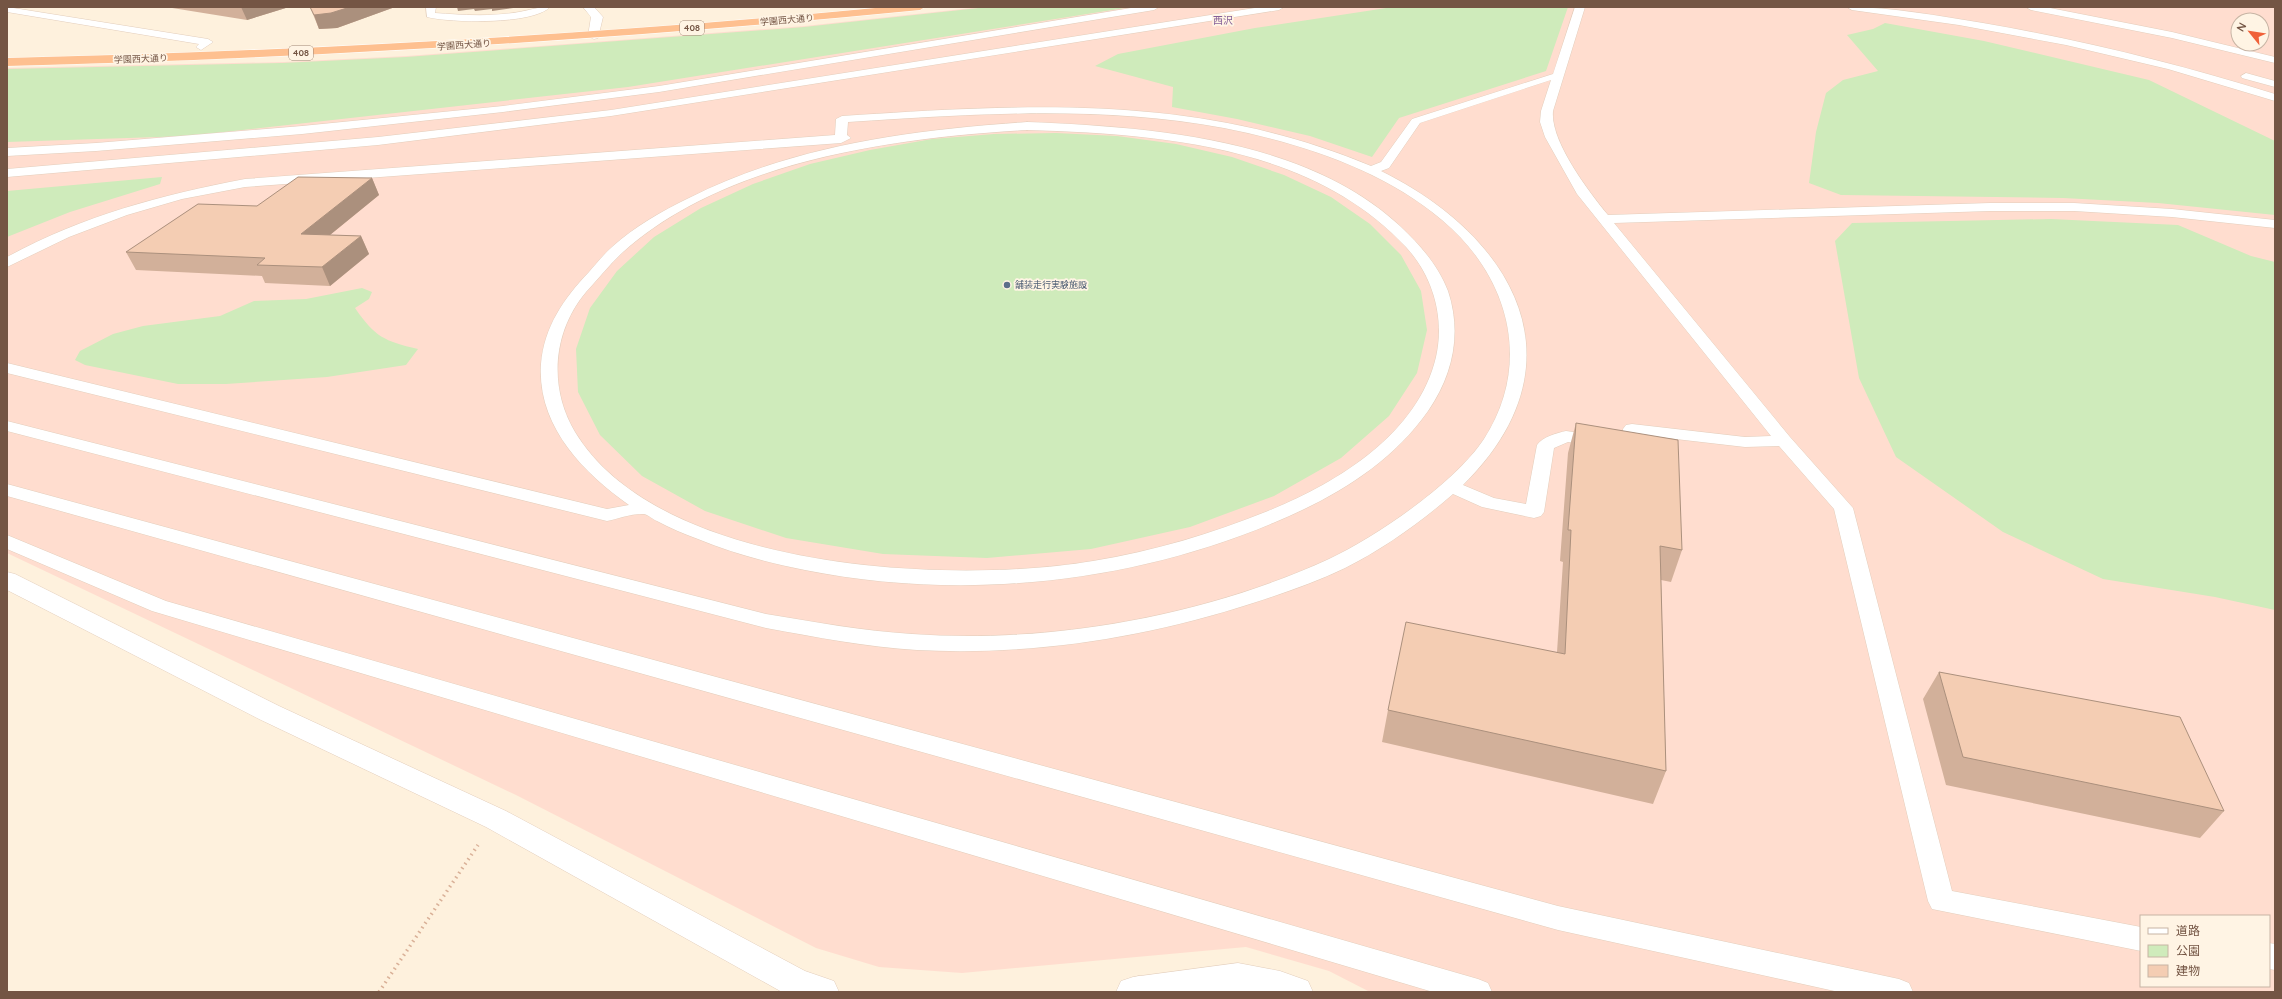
<svg xmlns="http://www.w3.org/2000/svg" width="2282" height="999" viewBox="0 0 2282 999" font-family="Quicksand,'Noto Sans JP',sans-serif">
	<style>
		.commercial { fill: #ffddcf; fill-rule: evenodd }
		.green { fill: #cfebbb }
		.lines { fill: none; stroke-linecap: round; stroke-linejoin: round }
		.service-casing { stroke: #e3cebc; stroke-width: 1 }
		.minor-casing { stroke: #e3cebc; stroke-width: 1 }
		.tertiary-casing { stroke: #e3cebc; stroke-width: 1 }
		.trunk-casing { stroke: #fff; stroke-width: 1 }
		.path { stroke: #d9b097; stroke-width: 3.5; stroke-dasharray: 1.5 4; stroke-linecap: butt }
		.service { fill: #fff; fill-rule: evenodd }
		.minor { fill: #fff; fill-rule: evenodd }
		.tertiary { fill: #fff; fill-rule: evenodd }
		.trunk { fill: #fec090; fill-rule: evenodd }
		.wall { fill: #d2b09a }
		.shaded-wall { fill: #ab907d }
		.building { fill: #f4cdb3; stroke: #ab907d }
		.service-dot { fill: #5c6f8a; stroke: #fff4e4; stroke-width: 1.5 }
		.labels { text-anchor: middle; stroke-width: 3.5; stroke-linejoin: round; paint-order: stroke }
		.far-street-label { font-size: 9px; fill: #745544; stroke: #fff4e4 }
		.shield { fill: #fff4e4; stroke: #9e8574; stroke-width: 1 }
		.shield-label { font-size: 9px; font-weight: bold; fill: #745544 }
		.far-service-label { font-size: 9px; fill: #4e5e75; stroke: #fff4e4; text-anchor: start }
		.far-quarter-label { font-size: 10px; fill: #855f98; stroke: #fff4e4 }
	</style>
	<rect width="100%" height="100%" fill="#fef1dd"/>
	<path class="commercial" d="M 981,7 L 2275,7 L 2275,992 L 1370,992 L 1329,971 L 1246,947 L 962,973 L 879,967 L 816,948 L 516,795 L 7,553 L 7,68 L 284,62 L 407,56 L 805,26 ZM 2238,20 L 2262,20 L 2262,44 L 2238,44 ZM 2141,916 L 2269,916 L 2269,986 L 2141,986 Z"/>
	<path class="green" d="M 988,7 L 1131,7 L 628,87 L 188,136 L 7,142 L 7,69 L 282,63 L 406,57 L 804,27 Z
		M 1393,7 L 1568,7 L 1546,71 L 1399,118 L 1372,157 L 1310,136 L 1237,119 L 1172,107 L 1173,87 L 1095,66 L 1118,54 L 1255,28 Z
		M 1885,23 L 1984,41 L 2149,80 L 2275,141 L 2275,215 L 2158,203 L 2063,198 L 1841,195 L 1809,183 L 1816,132 L 1826,93 L 1843,80 L 1878,71 L 1847,35 L 1873,29 Z
		M 1056,133 L 1117,136 L 1176,144 L 1232,157 L 1284,175 L 1331,197 L 1370,224 L 1401,255 L 1421,291 L 1427,330 L 1417,373 L 1389,416 L 1341,458 L 1274,496 L 1190,527 L 1091,549 L 987,558 L 883,554 L 786,538 L 705,511 L 642,476 L 600,435 L 578,392 L 576,349 L 590,308 L 617,271 L 654,237 L 701,208 L 753,184 L 810,164 L 870,150 L 932,139 L 994,134 Z
		M 162,177 L 160,184 L 70,212 L 7,237 L 7,191 Z
		M 2051,219 L 2178,225 L 2251,256 L 2275,262 L 2275,610 L 2215,597 L 2103,579 L 2003,532 L 1896,457 L 1859,378 L 1835,241 L 1852,223 Z
		M 362,288 L 372,292 L 369,299 L 355,308 C 375,337 384,341 418,349 L 406,365 L 327,377 L 226,384 L 178,384 L 85,365 L 75,360 L 80,351 L 113,334 L 143,326 L 220,316 L 254,301 L 306,299 Z"/>
	<g class="lines">
		<g class="service-casing">
			<path id="service" d="M 7,7 L 208,39 L 213,42 L 201,50 L 196,47 L 199,44 L 7,12 Z
				M 426,7 L 436,7 L 435,13 C 463,15 491,17 519,12 C 530,10 538,7 550,7 C 533,25 450,23 427,17 Z
				M 1137,7 L 1159,7 L 1154,10 L 659,92 L 503,112 L 302,134 L 96,151 L 7,156 L 7,148 L 96,143 L 302,126 L 503,106 L 659,86 Z
				M 1261,7 L 1284,7 L 1279,10 L 611,116 L 378,145 L 7,177 L 7,169 L 378,137 L 611,110 Z
				M 1575,7 L 1585,7 L 1553,111 C 1550,141 1589,192 1608,215 L 1990,203 L 2074,203 L 2172,209 L 2275,220 L 2275,228 L 2172,217 L 2074,211 L 1990,211 L 1614,223 L 1790,437 L 1853,508 L 1952,891 L 2141,927 L 2141,951 L 1932,909 L 1928,901 L 1834,509 L 1779,446 L 1745,447 L 1641,435 L 1641,446 L 1638,450 L 1632,451 L 1568,442 L 1554,448 L 1544,512 L 1541,516 L 1534,518 L 1482,507 L 1453,494 C 1421,522 1383,549 1345,568 C 1316,582 1284,593 1253,603 C 1145,638 1031,656 917,650 C 866,647 816,637 766,628 L 7,431 L 7,421 L 766,614 C 815,622 863,631 912,634 C 1049,644 1205,616 1329,559 C 1376,537 1455,483 1484,439 C 1533,363 1509,276 1442,220 C 1382,169 1300,143 1224,128 C 1100,105 973,114 848,122 L 847,135 L 851,138 L 841,143 L 245,187 L 182,199 L 127,215 L 69,237 L 7,267 L 7,257 C 82,216 161,195 245,179 L 835,135 L 836,119 L 842,116 C 1026,104 1197,93 1371,166 L 1381,162 L 1412,119 L 1553,74 ZM 1551,80 L 1541,111 L 1540,122 L 1545,137 L 1577,194 L 1771,436 L 1745,437 L 1632,424 L 1626,425 L 1623,429 L 1623,439 L 1566,431 C 1557,433 1542,437 1537,445 L 1526,504 L 1494,498 L 1463,485 C 1586,364 1515,237 1381,171 L 1389,168 L 1420,123 Z
				M 1847,7 C 1893,7 1938,16 1983,23 C 2082,40 2179,64 2275,94 L 2275,101 L 2168,69 L 2066,45 L 1959,25 L 1852,10 Z
				M 2026,7 L 2045,7 L 2172,32 L 2275,57 L 2275,63 L 2172,38 L 2031,10 Z
				M 2246,73 L 2275,81 L 2275,87 L 2242,78 L 2241,76 Z
				M 1027,122 C 1150,127 1305,138 1400,226 C 1420,245 1438,265 1448,291 C 1462,333 1453,375 1428,411 C 1390,465 1333,498 1273,523 C 1127,584 961,601 805,570 C 769,563 732,553 698,539 C 684,534 670,528 657,521 C 652,519 649,515 644,514 C 633,513 617,519 607,521 L 7,373 L 7,363 L 607,509 L 629,505 C 582,472 537,425 541,364 C 544,327 564,298 589,272 C 597,263 604,254 612,247 C 634,227 662,211 689,198 C 794,145 911,130 1027,122 ZM 1027,130 C 1158,134 1311,145 1406,247 C 1433,276 1445,318 1436,357 C 1418,434 1337,483 1268,511 C 1211,534 1154,551 1093,561 C 951,585 659,571 575,432 C 548,387 553,331 586,292 C 598,279 610,264 623,252 C 726,160 894,138 1027,130 Z
				M 7,484 L 1558,906 L 1899,979 L 1909,983 L 1913,992 L 1839,992 L 1558,930 L 7,496 Z
				M 7,535 L 166,601 L 1478,979 L 1488,983 L 1492,992 L 1433,992 L 152,611 L 7,549 Z
				M 2269,943 L 2275,944 L 2275,970 L 2269,969 Z"/>
		</g>
		<g class="minor-casing">
			<path id="minor" d="M 583,7 L 594,7 L 603,17 L 598,38 L 594,39 L 588,36 L 591,17 Z
				M 7,572 L 15,574 L 279,706 L 506,811 L 805,971 L 834,981 L 839,992 L 782,992 L 486,827 L 261,720 L 7,590 Z
				M 1238,963 L 1280,971 L 1308,981 L 1313,992 L 1116,992 L 1121,981 L 1133,977 Z"/>
		</g>
		<g class="tertiary-casing">
			<path id="tertiary" d="M 1139,976 L 1151,980 L 1156,992 L 1122,992 L 1127,980 Z"/>
		</g>
		<g class="trunk-casing">
			<path id="trunk" d="M 886,7 L 925,7 L 920,10 C 616,40 312,58 7,66 L 7,58 C 301,51 594,35 886,7 Z"/>
		</g>
		<path class="path" d="M 379,992 L 478,845"/>
		<use href="#service" class="service"/>
		<use href="#minor" class="minor"/>
		<use href="#tertiary" class="tertiary"/>
		<use href="#trunk" class="trunk"/>
	</g>
	<path class="wall" d="M 166,7 L 289,7 L 247,20 Z
		M 310,7 L 395,7 L 337,28 L 319,29 Z
		M 372,178 L 379,195 L 330,235 L 361,236 L 369,254 L 330,286 L 265,283 L 262,276 L 136,270 L 126,252 L 257,206 Z
		M 1576,423 L 1682,550 L 1671,582 L 1661,580 L 1666,771 L 1653,804 L 1382,742 L 1388,710 L 1557,652 L 1563,562 L 1560,561 L 1568,453 Z
		M 1939,672 L 2224,811 L 2200,838 L 1946,785 L 1923,699 Z"/>
	<path class="shaded-wall" d="M 241,7 L 289,7 L 247,20 Z
		M 350,7 L 395,7 L 337,28 L 319,29 L 314,15 Z
		M 457,7 L 520,7 L 492,11 L 492,9 L 475,11 L 474,9 L 458,11 Z
		M 372,178 L 379,195 L 309,252 L 301,234 Z
		M 361,236 L 369,254 L 330,286 L 322,267 Z"/>
	<path class="building" d="M 310,7 L 350,7 L 331,13 L 314,15 Z
		M 298,177 L 372,178 L 301,234 L 361,236 L 322,267 L 257,265 L 265,258 L 126,252 L 198,204 L 257,206 Z
		M 1576,423 L 1678,440 L 1682,550 L 1660,546 L 1666,771 L 1388,710 L 1406,622 L 1565,654 L 1571,530 L 1568,530 Z
		M 1939,672 L 2180,717 L 2224,811 L 1963,757 Z"/>
	<circle class="service-dot" cx="1007" cy="285" r="4"/>
	<g class="labels">
		<g class="far-street-label">
			<text transform="translate(787 20) rotate(-5)" y="3">学園西大通り</text>
			<text transform="translate(464 45) rotate(-4)" y="3">学園西大通り</text>
			<text transform="translate(141 59) rotate(-2)" y="3">学園西大通り</text>
		</g>
		<g class="shield">
			<rect x="680" y="21" width="24" height="14" rx="3"/>
			<rect x="289" y="46" width="24" height="14" rx="3"/>
		</g>
		<g class="shield-label">
			<text x="692" y="31">408</text>
			<text x="301" y="56">408</text>
		</g>
		<g class="far-service-label">
			<text x="1015" y="288">舗装走行実験施設</text>
		</g>
		<g class="far-quarter-label">
			<text x="1223" y="24">西沢</text>
		</g>
	</g>
	<rect width="2282" height="999" fill="none" stroke="#745544" stroke-width="16"/>
	<rect x="2140" y="915" width="130" height="72" fill="#fff4e4" stroke="#c7b4a4"/>
	<rect x="2148" y="928" width="20" height="6" fill="#ffffff" stroke="#c7b4a4"/>
	<text x="2176" y="935" font-size="12" fill="#745544">道路</text>
	<rect x="2148" y="945" width="20" height="12" fill="#cfebbb" stroke="#c7b4a4"/>
	<text x="2176" y="955" font-size="12" fill="#745544">公園</text>
	<rect x="2148" y="965" width="20" height="12" fill="#f4cdb3" stroke="#c7b4a4"/>
	<text x="2176" y="975" font-size="12" fill="#745544">建物</text>
	<g transform="translate(2250 32) rotate(300)"><circle r="19" fill="#fff4e4" stroke="#c7b4a4"/>
	<path d="M0-3L7 15L0 10L-7 15Z" fill="#f06139"/>
	<text y="-6" font-size="11" font-weight="bold" text-anchor="middle" fill="#745544">N</text>
	</g>
</svg>
